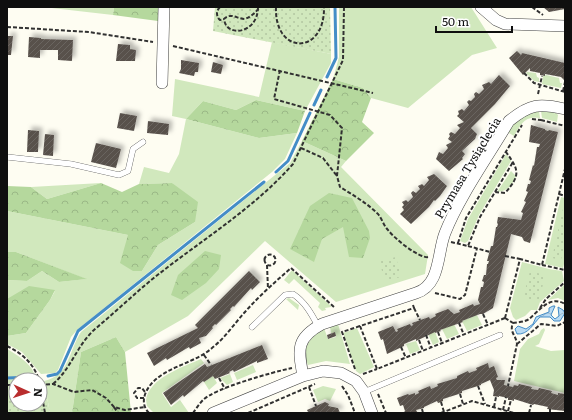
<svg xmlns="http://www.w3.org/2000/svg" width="572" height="420" viewBox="0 0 572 420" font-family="Literata,serif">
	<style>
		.grass { fill: #d1e8bd }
		.forest { fill: url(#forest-crowns) }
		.park { fill: url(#park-dots) }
		.water { fill: url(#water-waves); stroke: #448dc7 }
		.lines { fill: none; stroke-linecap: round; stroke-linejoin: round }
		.stream { stroke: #448dc7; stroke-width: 3 }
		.building { fill: url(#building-hatch); filter: url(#shadow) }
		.lane-casing { stroke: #424242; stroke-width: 6 }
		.street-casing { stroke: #424242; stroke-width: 12 }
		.path { stroke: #313131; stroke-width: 2; stroke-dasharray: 4 2; stroke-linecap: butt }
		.lane { stroke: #fff; stroke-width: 5.5 }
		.street { stroke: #fff; stroke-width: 11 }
		.labels { text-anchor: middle; stroke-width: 4; stroke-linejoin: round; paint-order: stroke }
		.street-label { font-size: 12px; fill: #0f0f0f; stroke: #fff }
	</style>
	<defs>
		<pattern id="forest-crowns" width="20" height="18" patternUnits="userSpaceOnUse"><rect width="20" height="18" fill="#b5d89d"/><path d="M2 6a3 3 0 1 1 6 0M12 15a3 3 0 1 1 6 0" fill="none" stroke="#9ab886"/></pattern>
		<pattern id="park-dots" width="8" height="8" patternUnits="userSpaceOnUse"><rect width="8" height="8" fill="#d1e8bd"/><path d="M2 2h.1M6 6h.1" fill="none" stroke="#b2c6a1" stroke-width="1.8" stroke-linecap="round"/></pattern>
		<pattern id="water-waves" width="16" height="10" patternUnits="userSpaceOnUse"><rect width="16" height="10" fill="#b9dbf3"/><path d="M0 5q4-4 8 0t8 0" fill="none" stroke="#9ebbcf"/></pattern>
		<pattern id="building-hatch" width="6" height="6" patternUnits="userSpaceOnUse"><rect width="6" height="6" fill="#58514c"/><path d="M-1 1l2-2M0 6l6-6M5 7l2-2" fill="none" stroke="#6b6561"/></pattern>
		<filter id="shadow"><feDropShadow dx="3.5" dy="-3.5" stdDeviation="2" flood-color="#0004"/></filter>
	</defs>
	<rect width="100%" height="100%" fill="#fefdf2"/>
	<path class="grass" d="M 43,7 L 114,7 L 113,15 Z
		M 339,7 L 471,7 L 497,48 L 472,55 L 408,108 L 371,98 L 363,88 L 333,79 L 339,57 Z
		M 272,42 L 331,54 L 331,63 L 305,111 L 256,100 L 236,110 L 203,101 L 186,119 L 259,138 L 297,133 L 285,159 L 272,172 L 77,330 L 71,337 L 58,370 L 55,373 L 41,374 L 22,352 L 7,344 L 7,336 L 26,333 L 50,300 L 55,291 L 7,322 L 7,280 L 27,281 L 42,271 L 59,282 L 86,279 L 16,252 L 7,252 L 7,211 L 128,235 L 142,271 L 158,245 L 195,222 L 172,183 L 139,184 L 144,167 L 169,173 L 179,154 L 186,119 L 172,116 L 175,79 L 259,97 Z
		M 527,72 L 536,73 L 537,77 L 539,78 L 539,82 L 534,81 L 526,73 Z
		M 546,75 L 559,78 L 560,83 L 562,83 L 561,88 L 542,84 L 543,76 Z
		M 539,111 L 540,118 C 525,115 520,125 514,136 L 509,133 C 509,119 528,114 539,111 Z
		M 541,111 L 555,112 L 558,115 L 557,122 L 542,118 Z
		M 302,141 L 346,161 L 341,167 L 428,255 L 425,274 L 336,302 L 265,241 L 188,316 L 125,352 L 116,337 L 81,352 L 72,413 L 50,413 L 44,381 C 70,375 68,352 81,332 L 290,163 Z
		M 506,154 L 511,161 L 479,215 L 468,241 L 465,243 L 460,241 L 468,219 Z
		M 511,171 L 516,176 C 513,184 507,192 497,192 Z
		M 101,183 L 47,199 L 31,187 Z
		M 561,197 L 565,198 L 565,260 L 563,268 L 545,264 Z
		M 522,262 L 549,269 L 562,271 L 564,281 L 540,302 L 537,310 L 531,310 L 525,316 L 516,320 L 513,317 L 510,308 Z
		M 292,270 L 331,306 L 331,309 L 331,307 L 325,308 L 326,310 L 322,311 L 318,307 L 320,303 L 294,279 L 289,284 L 284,280 Z
		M 565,284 L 565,301 L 558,298 L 548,300 Z
		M 289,298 L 299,305 L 298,310 L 286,299 Z
		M 477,315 L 482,325 L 467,331 L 462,321 Z
		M 338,324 L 350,364 L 326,361 L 308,365 C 299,349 312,336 324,328 L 328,339 L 336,337 L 335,333 L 331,333 L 330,327 Z
		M 454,324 L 459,334 L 447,339 L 442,329 Z
		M 357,328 L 374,367 L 360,374 L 356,371 L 343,333 Z
		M 544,328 L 545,330 L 539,344 L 535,346 L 551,351 L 565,350 L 565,393 L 514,381 L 520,349 L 528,339 L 539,334 L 541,330 Z
		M 435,332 L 439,342 L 433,345 L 428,334 Z
		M 416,341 L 420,350 L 410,354 L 406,344 Z
		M 7,349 C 19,356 34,365 36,380 L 16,380 L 16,383 L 7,383 Z
		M 201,359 L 204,363 L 162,393 L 171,407 L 180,400 L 189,413 L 154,413 L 147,406 L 146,400 C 149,378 183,367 201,359 Z
		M 253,365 L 256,372 L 237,380 L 234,373 Z
		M 230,374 L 233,382 L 227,385 L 220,378 Z
		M 213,376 L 217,383 L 209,390 L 204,382 Z
		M 323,386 L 336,389 L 330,401 L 325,399 L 318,402 L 313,390 Z"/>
	<path class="forest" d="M 114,7 L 158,7 L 158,21 L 113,15 Z
		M 333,79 L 363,88 L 371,98 L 362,122 L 374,133 L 346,161 L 302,141 Z
		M 256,100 L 305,111 L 297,133 L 259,138 L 186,119 L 203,101 L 236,110 Z
		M 101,183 L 122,192 L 139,184 L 172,183 L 198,202 L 195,222 L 158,245 L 142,271 L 133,271 L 120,263 L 128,235 L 7,211 L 7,186 L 31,187 L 47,199 Z
		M 329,193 L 352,198 L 369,231 L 370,238 L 363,258 L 349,257 L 343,227 L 322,239 L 314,262 L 290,249 L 310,206 Z
		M 205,251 L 221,255 L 219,269 L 206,283 L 182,300 L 171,295 L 178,275 Z
		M 7,252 L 16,252 L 87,279 L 59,282 L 42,271 L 27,281 L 7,280 Z
		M 29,286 L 55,290 L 50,300 L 26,333 L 7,336 L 7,299 Z
		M 116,337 L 125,352 L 131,413 L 72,413 L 81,352 Z"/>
	<path class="park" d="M 215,7 L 330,7 L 331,54 L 213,31 Z
		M 564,204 L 565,241 L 561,260 L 552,258 Z
		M 396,257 L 401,277 L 385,281 L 379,261 Z
		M 530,271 L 545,275 L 539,302 L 523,298 Z
		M 44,381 L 50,413 L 7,413 L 7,383 L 16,383 L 16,404 L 40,404 L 40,382 Z"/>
	<path class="water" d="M 553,306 L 555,306 L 551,315 L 555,319 L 559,316 L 558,307 L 563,310 L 565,313 L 560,321 L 554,321 L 550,317 L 540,317 C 533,324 528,335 517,334 L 515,329 L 518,326 L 526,329 L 533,324 L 536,317 L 549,312 L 549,308 Z"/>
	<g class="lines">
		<path class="stream" d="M 327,77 L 336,58 L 335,7
			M 314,105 L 321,90
			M 276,172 L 288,161 L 310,113
			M 48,376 L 57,374 L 60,371 L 78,331 L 264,182
			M 7,378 L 33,377"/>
	</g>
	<path class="building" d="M 543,7 L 565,7 L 565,9 L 549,12 Z
		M 7,36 L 13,36 L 11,55 L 7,55 Z
		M 29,37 L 41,38 L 41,39 L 73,40 L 72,61 L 58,60 L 58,50 L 40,50 L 40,58 L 28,57 Z
		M 118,44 L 130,45 L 130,49 L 136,50 L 135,61 L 116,61 Z
		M 517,51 L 521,55 L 522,53 L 565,63 L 565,81 L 561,77 L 545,74 L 545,76 L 540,75 L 540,73 L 530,71 L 530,68 L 523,75 L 509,58 Z
		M 181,60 L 199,63 L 198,72 L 195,72 L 194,76 L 179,73 L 181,69 Z
		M 213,62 L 223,65 L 221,74 L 211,72 Z
		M 499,75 L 510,86 L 495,104 L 471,128 L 477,134 L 475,139 L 462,151 L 465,154 L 462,158 L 463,159 L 449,171 L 436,159 L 439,152 L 443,154 L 448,148 L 446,145 L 452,142 L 448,139 L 450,136 L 449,134 L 451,132 L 455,134 L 460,128 L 457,125 L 464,122 L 457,116 L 459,114 L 458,111 L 462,109 L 464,111 L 469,105 L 467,102 L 469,100 L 471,101 L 475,97 L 474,94 L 476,92 L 479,94 L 484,89 L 482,85 L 489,82 L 491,84 Z
		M 120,113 L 137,116 L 134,131 L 117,128 Z
		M 148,121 L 169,124 L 168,135 L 147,133 Z
		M 531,125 L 545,129 L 545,130 L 548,131 L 549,130 L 558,132 L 530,243 L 524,241 L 522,237 L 511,234 L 493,308 L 483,314 L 480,314 L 462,321 L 463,322 L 440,330 L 441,331 L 435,333 L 435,332 L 416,341 L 416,339 L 404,344 L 404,346 L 387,354 L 383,339 L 381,340 L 378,332 L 393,326 L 396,332 L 398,331 L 397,329 L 410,324 L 411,326 L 413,325 L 412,323 L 429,317 L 430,319 L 436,316 L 435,314 L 448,309 L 454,314 L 460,312 L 459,310 L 473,304 L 474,306 L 480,304 L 478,300 L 481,287 L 483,287 L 484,282 L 482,281 L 484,275 L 486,275 L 487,264 L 488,264 L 489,261 L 487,261 L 491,246 L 493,246 L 496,227 L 497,227 L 498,224 L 497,223 L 498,217 L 521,220 L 523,213 L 521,212 L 526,202 L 524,201 L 528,192 L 526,191 L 528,184 L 530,184 L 531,181 L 529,180 L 533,165 L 534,166 L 537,147 L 539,147 L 540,144 L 529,142 Z
		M 28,130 L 39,131 L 38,152 L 27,152 Z
		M 45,134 L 54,135 L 53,156 L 43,155 Z
		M 96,143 L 121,149 L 116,168 L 91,162 Z
		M 434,174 L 447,186 L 440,196 L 435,201 L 434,200 L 429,207 L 411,224 L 400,214 L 404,210 L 402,207 L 404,205 L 402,202 L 406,200 L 408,202 L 413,197 L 411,193 L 413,191 L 416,193 L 420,189 L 418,186 L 422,184 L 424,186 L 429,180 L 427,177 Z
		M 249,271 L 260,282 L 252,290 L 251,288 L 234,307 L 233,306 L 230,309 L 231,310 L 216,325 L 215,324 L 212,327 L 213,328 L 206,336 L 199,338 L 201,343 L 190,349 L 189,347 L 167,360 L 166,358 L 154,366 L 147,353 L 198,328 L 195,325 Z
		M 335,332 L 336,336 L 328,339 L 327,335 Z
		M 262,345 L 268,359 L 257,363 L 257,361 L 234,372 L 233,370 L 229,372 L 230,373 L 215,379 L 213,376 L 204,382 L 203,381 L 184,397 L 183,395 L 171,405 L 163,393 L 205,364 L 207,367 Z
		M 488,363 L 489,368 L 494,366 L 498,377 L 496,378 L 497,380 L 505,380 L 504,385 L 513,387 L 514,385 L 518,386 L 519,384 L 532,387 L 531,389 L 538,390 L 539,388 L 552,391 L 551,393 L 558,395 L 558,393 L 565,394 L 565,411 L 547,409 L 548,407 L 534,404 L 533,405 L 514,399 L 514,401 L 511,400 L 508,400 L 508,398 L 499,396 L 499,397 L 493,396 L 494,390 L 490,380 L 481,384 L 481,385 L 462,391 L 462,393 L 443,399 L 443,401 L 441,402 L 438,403 L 437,401 L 424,407 L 424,408 L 416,410 L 418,413 L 403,413 L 405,411 L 403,405 L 400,406 L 397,398 L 408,394 L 409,395 L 415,393 L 415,395 L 419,393 L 418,391 L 430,386 L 431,389 L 438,386 L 437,384 L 457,378 L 457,376 L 468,371 L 469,373 L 477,370 L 476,368 Z
		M 325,402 L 329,404 L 328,406 L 338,408 L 340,413 L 305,413 L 308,412 L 307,410 Z"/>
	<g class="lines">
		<g class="lane-casing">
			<path id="lane" d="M 7,157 L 71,164 L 119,175 L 128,171 L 133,149 L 143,142
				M 252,327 L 285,295 L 293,294 C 305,302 311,313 318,326
				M 364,392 L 500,335"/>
		</g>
		<g class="street-casing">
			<path id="street" d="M 481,7 L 496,20 L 505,24 L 565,26
				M 162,83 L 164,7
				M 303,376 C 298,349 296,338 322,324 L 416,293 C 441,285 437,253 445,233 C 459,197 489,155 509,121 C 530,104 539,103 565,109
				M 213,413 L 303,376 L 323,371 L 341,373 L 356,381 L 364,392 L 372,413"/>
		</g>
		<path class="path" d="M 220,7 C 216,11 216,16 220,20 L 224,19
			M 258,7 C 258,34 226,38 224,19 C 231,12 237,19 245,19 C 252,16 255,13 260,7
			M 276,7 C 274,55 325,56 324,7
			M 532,7 L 543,15
			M 7,27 L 89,32 L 153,42
			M 173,46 L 373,93
			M 280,70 L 274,99 L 330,115 L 342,128 L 337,176 L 340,187 C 353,195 367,203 378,214 C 382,219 384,226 388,230 C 394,238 419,259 429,257
			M 524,73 L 534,83 L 565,92
			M 563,91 L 565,82
			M 538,94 L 542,76
			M 532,119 L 541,120
			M 541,120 L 565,126
			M 301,148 L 323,158 L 337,176
			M 495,192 L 505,193 C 521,175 519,170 506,152
			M 559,194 L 565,196
			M 451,242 L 468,246 L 480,217 L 513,162
			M 458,243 L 466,218 L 522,125
			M 468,246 L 490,252
			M264.5 260a5.5 5.5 0 1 1 11 0a5.5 5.5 0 1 1-11 0Z
			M 505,256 L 520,259
			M 267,265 L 268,289
			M 542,265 L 565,270
			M 435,293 L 460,299 L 465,295 L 477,248
			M 413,305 L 414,308 L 360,326 L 377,369 L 505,318
			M 414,308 L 420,320
			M 540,308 L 546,299 L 565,282
			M 483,314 L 488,325
			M 505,318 L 520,259 L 542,265 L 565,169
			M 505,318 L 513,323 C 509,332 516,335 517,344 L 508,386
			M 459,323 L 464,335
			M 513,323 C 518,322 525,322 529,319 C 540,310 550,295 565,304
			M 438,332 L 442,343
			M 426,335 L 431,348
			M 419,340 L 423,351
			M 517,344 L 541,324 L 557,326 L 565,322
			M 7,346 C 22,353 34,364 39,380
			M 401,347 L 406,358
			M 204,355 L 211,365
			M 355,369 L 342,332 L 360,326
			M 363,374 L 377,369
			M 219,378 L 225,389
			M 53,384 C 71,369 77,345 95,329 C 118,310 140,288 164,270 C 208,236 256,206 293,164 L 343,60 L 344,7
			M 7,385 L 16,385
			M 40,385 L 53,384 L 74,392 L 92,390 L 106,398 L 114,407 L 125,410 L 145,407
			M 40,385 L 45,413
			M 342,386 L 348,395 L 355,413
			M 478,386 L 485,404
			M 309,387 L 316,406
			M 378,394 L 386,413
			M 460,394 L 463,404
			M 144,398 L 137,398 L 134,393 L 138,388 L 142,388 L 145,392
			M 441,402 L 444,412
			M 114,407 L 118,413
			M 494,407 L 496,397
			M 422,409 L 423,413
			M 503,410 L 506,397
			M 508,411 L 511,400
			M 149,413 C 140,404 144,392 152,383 C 168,366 195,363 212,348 C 225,338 234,324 245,312 C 259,296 275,282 291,268 L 335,308
			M 193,413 C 196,409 199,404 203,400 C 215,388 273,372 292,368
			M 248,413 L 315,384
			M 441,413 L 472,401 L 514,413
			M 529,413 L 531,405
			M 550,413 L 550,409"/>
		<use href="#lane" class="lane"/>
		<use href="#street" class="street"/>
	</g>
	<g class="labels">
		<g class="street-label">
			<text transform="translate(468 168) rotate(-59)" y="4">Prymasa Tysiąclecia</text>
		</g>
	</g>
	<rect width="572" height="420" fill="none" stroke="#0f0f0f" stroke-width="16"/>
	<g transform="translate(28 392) rotate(93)"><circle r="19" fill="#ffffff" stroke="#9f9f9f"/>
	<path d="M0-3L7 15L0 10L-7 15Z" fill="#b92d2e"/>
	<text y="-6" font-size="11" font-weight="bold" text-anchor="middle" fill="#0f0f0f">N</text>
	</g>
	<path d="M436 26v6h76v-6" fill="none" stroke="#0f0f0f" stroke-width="2"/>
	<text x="442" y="26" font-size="12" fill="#0f0f0f" stroke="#ffffff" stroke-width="3" paint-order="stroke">50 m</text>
</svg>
